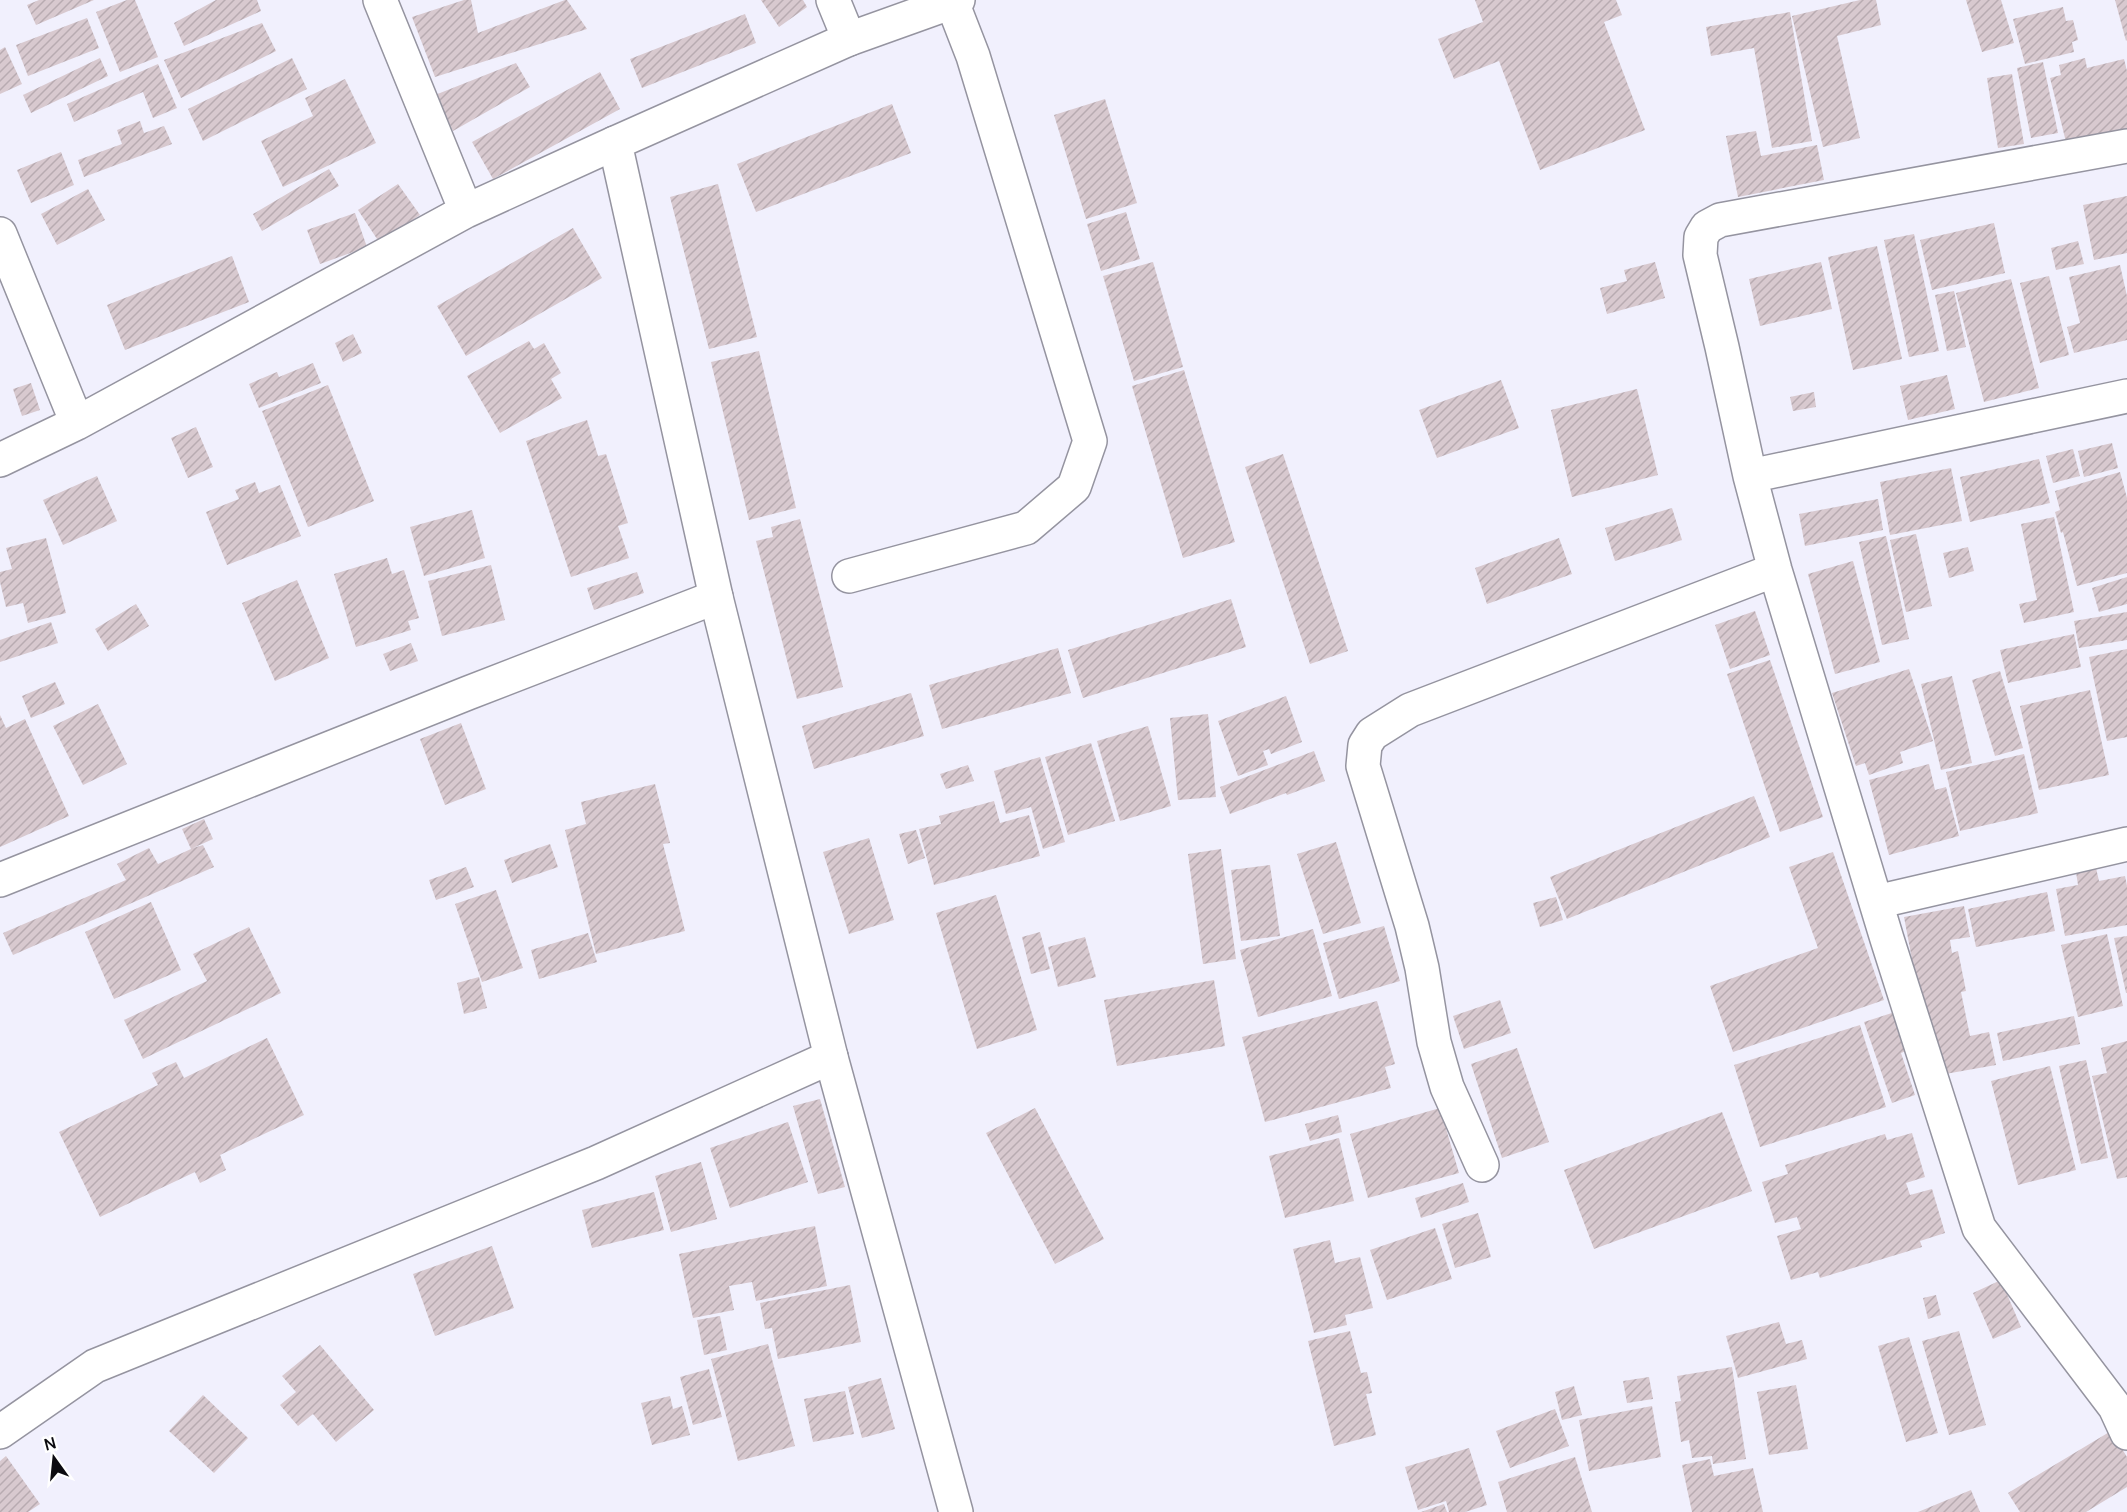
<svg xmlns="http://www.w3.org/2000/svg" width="2127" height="1512" viewBox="0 0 2127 1512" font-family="Manrope,sans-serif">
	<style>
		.building { fill: url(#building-hatch) }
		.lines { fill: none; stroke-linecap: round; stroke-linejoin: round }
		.minor-casing { stroke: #9594a0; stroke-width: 36 }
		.tertiary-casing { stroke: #9594a0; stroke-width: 36 }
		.minor { stroke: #fff; stroke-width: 33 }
		.tertiary { stroke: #fff; stroke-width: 33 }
	</style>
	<defs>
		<pattern id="building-hatch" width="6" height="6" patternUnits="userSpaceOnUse" patternTransform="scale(1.5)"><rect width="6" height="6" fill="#d8c9cf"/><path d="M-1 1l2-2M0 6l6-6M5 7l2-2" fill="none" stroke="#b8abb1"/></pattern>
	</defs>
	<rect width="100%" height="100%" fill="#f1f0fd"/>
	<path class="building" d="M 39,0 L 94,0 L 36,25 L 27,5 Z
		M 127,0 L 135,0 L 158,57 L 120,72 L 96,12 Z
		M 216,0 L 257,0 L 261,11 L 184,46 L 174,23 Z
		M 464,0 L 471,0 L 478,33 L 565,0 L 567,0 L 587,29 L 435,77 L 412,17 Z
		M 761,0 L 803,0 L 807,7 L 779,27 Z
		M 1475,0 L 1616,0 L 1622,15 L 1604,22 L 1645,130 L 1540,170 L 1499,61 L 1454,79 L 1438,39 L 1483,22 Z
		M 1860,0 L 1876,0 L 1881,25 L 1837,36 L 1860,138 L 1823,147 L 1792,16 Z
		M 1966,0 L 2001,0 L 2014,43 L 1982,52 Z
		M 2115,0 L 2127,0 L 2127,40 L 2126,41 Z
		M 2063,7 L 2066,21 L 2073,20 L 2078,40 L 2072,42 L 2074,52 L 2025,64 L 2013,19 Z
		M 1790,12 L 1812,141 L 1772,148 L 1754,48 L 1711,56 L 1706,27 Z
		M 745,14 L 756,43 L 642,88 L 630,59 Z
		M 87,18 L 99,48 L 28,76 L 16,45 Z
		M 262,23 L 276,51 L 181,98 L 164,60 Z
		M 5,47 L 22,84 L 0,94 L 0,50 Z
		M 100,58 L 108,76 L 31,113 L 23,95 Z
		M 292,58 L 307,89 L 203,141 L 188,109 Z
		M 2085,58 L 2087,68 L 2124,59 L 2127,71 L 2127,131 L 2067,146 L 2050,78 L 2061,75 L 2059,65 Z
		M 2043,62 L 2058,133 L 2031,138 L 2017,68 Z
		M 516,63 L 530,87 L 453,131 L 435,95 Z
		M 158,64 L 177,108 L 153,118 L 143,92 L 74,122 L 67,104 Z
		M 600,72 L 620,109 L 493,179 L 472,142 Z
		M 2012,74 L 2024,144 L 1998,148 L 1987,78 Z
		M 345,79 L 376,143 L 283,187 L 261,141 L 313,116 L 305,98 Z
		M 1105,99 L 1137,203 L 1086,219 L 1054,115 Z
		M 892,104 L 911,153 L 756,212 L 737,164 Z
		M 140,121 L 144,133 L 164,126 L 172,144 L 84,177 L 78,160 L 122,144 L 117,130 Z
		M 1756,131 L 1761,156 L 1817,145 L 1824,180 L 1738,197 L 1726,136 Z
		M 61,152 L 74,185 L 31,203 L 17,170 Z
		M 329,169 L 339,186 L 262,231 L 253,214 Z
		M 398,184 L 420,215 L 379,242 L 358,210 Z
		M 718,184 L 757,337 L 709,349 L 670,197 Z
		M 88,189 L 105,220 L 57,245 L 41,214 Z
		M 2127,196 L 2127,253 L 2094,260 L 2083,205 Z
		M 1126,212 L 1140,259 L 1101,271 L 1087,224 Z
		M 355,213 L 367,247 L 320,264 L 307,230 Z
		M 1994,223 L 2005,273 L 1932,290 L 1920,240 Z
		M 573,228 L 602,278 L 466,356 L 437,306 Z
		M 1914,234 L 1939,351 L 1909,357 L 1884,240 Z
		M 2078,241 L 2084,264 L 2056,270 L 2051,248 Z
		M 1877,246 L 1902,359 L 1853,370 L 1828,257 Z
		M 232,256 L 249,302 L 125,350 L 107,305 Z
		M 1153,262 L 1183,367 L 1134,381 L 1103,276 Z
		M 1655,262 L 1665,298 L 1607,314 L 1600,288 L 1627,281 L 1624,270 Z
		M 1821,262 L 1832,309 L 1760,326 L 1749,279 Z
		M 2120,265 L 2127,296 L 2127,340 L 2074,353 L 2067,327 L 2080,323 L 2069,277 Z
		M 2049,276 L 2069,355 L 2040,363 L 2020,283 Z
		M 2011,279 L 2039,388 L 1984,402 L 1956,293 Z
		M 1954,291 L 1966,347 L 1947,351 L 1935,295 Z
		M 353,334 L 362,353 L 343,362 L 335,343 Z
		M 529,341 L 534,349 L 544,343 L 561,373 L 551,379 L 562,398 L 500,433 L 467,376 Z
		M 759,351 L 796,508 L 749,520 L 711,362 Z
		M 313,363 L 321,383 L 259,408 L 249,384 L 277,372 L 279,377 Z
		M 1184,370 L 1235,542 L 1183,558 L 1132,386 Z
		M 1947,375 L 1955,409 L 1908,420 L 1900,386 Z
		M 1501,380 L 1519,428 L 1437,458 L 1419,410 Z
		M 31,383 L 40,410 L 22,416 L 13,389 Z
		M 328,385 L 374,501 L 308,527 L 262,411 Z
		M 1637,389 L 1658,475 L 1572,497 L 1551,410 Z
		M 1814,392 L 1816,407 L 1793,411 L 1790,397 Z
		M 587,420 L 598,456 L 606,454 L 628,523 L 618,526 L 629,558 L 571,577 L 526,441 Z
		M 196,427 L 213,467 L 188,478 L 171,438 Z
		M 2112,443 L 2118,468 L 2084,477 L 2078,451 Z
		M 2073,449 L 2080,476 L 2053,483 L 2046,456 Z
		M 1283,454 L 1348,651 L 1310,664 L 1245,467 Z
		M 2039,459 L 2050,503 L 1970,522 L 1960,477 Z
		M 1951,468 L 1962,521 L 1890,535 L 1880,482 Z
		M 2120,472 L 2127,498 L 2127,573 L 2077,586 L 2063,532 L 2061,533 L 2055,512 L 2060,510 L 2055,491 Z
		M 97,476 L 117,521 L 63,545 L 43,500 Z
		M 255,482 L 259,493 L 280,485 L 301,536 L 227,565 L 206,512 L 239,499 L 235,490 Z
		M 1878,499 L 1883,530 L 1805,546 L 1799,514 Z
		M 1672,508 L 1682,540 L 1615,561 L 1605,528 Z
		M 472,510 L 485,558 L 424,576 L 410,527 Z
		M 2054,517 L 2074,612 L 2024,623 L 2019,604 L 2037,600 L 2021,524 Z
		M 800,519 L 843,687 L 797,699 L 756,541 L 773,537 L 771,527 Z
		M 1916,534 L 1932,606 L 1906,612 L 1890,540 Z
		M 1886,536 L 1909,639 L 1882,645 L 1859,542 Z
		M 46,538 L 66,613 L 28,623 L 23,603 L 6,607 L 0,582 L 0,572 L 12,569 L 6,548 Z
		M 1559,538 L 1572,574 L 1487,604 L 1475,568 Z
		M 1968,547 L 1974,571 L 1949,578 L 1943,553 Z
		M 387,558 L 392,574 L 404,570 L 419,618 L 408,621 L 411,630 L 356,647 L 334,574 Z
		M 1853,561 L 1880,662 L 1835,674 L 1808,574 Z
		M 491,565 L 505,620 L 442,636 L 428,581 Z
		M 637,572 L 644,593 L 594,610 L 587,588 Z
		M 2127,577 L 2127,604 L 2099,612 L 2092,588 Z
		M 297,580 L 329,658 L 275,681 L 242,603 Z
		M 1231,599 L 1246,647 L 1083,698 L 1068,650 Z
		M 136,604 L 149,626 L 108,651 L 95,629 Z
		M 1755,611 L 1770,655 L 1730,669 L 1715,625 Z
		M 2127,612 L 2127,640 L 2079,648 L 2074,621 Z
		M 51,622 L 58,643 L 0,662 L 0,640 Z
		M 2074,634 L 2081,667 L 2008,683 L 2000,650 Z
		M 411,643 L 418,661 L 390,671 L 383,654 Z
		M 1058,648 L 1071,693 L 942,729 L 929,685 Z
		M 2127,649 L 2127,737 L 2107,741 L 2089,657 Z
		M 1770,660 L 1823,817 L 1780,832 L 1727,674 Z
		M 1909,669 L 1933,741 L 1900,752 L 1903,763 L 1869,775 L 1865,763 L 1856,766 L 1832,693 Z
		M 2000,671 L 2023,748 L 1995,756 L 1972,680 Z
		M 1952,676 L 1972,763 L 1941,770 L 1921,684 Z
		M 55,682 L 65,704 L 31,718 L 22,696 Z
		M 2090,690 L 2109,775 L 2039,790 L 2020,706 Z
		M 911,693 L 924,736 L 814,769 L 802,726 Z
		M 1286,696 L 1302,742 L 1271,754 L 1269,749 L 1263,751 L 1268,765 L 1238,776 L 1218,721 Z
		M 98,704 L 127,764 L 83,785 L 53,726 Z
		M 1208,714 L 1216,797 L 1178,800 L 1170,718 Z
		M 0,715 L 6,728 L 25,719 L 69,816 L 0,847 Z
		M 461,723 L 486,789 L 445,805 L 420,739 Z
		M 1148,726 L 1171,806 L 1120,821 L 1097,741 Z
		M 1091,743 L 1115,821 L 1068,835 L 1045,757 Z
		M 1314,751 L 1325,781 L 1287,795 L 1286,793 L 1230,814 L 1220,787 Z
		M 2024,754 L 2038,813 L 1960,831 L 1946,772 Z
		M 1040,757 L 1065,842 L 1043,849 L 1031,807 L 1006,814 L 994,771 Z
		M 1929,764 L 1935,790 L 1946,787 L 1959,836 L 1889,855 L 1869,780 Z
		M 968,765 L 974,781 L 946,789 L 940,774 Z
		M 655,784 L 670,843 L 663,844 L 685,931 L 596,954 L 565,830 L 586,824 L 581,802 Z
		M 1754,796 L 1770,837 L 1567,919 L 1550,877 Z
		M 994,801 L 1000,823 L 1029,815 L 1040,856 L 934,885 L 919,829 L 941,824 L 939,816 Z
		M 204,819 L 213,839 L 193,848 L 203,845 L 214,867 L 13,955 L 3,933 L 126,880 L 117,864 L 149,848 L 158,864 L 191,849 L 182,829 Z
		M 916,830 L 925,858 L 908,864 L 899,834 Z
		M 869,838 L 894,920 L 849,934 L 823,852 Z
		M 1336,842 L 1361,923 L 1323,934 L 1297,854 Z
		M 550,844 L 558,867 L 512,883 L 504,860 Z
		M 1221,849 L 1236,959 L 1203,964 L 1188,854 Z
		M 1833,852 L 1884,1000 L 1733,1052 L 1710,986 L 1818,948 L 1789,867 Z
		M 1270,865 L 1280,936 L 1241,941 L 1231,870 Z
		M 466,867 L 474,887 L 436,900 L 429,880 Z
		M 2096,868 L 2099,881 L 2125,876 L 2127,886 L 2127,925 L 2065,936 L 2056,889 L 2078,885 L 2076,872 Z
		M 496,890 L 523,968 L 482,982 L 455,904 Z
		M 2047,892 L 2055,931 L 1976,947 L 1968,909 Z
		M 996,895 L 1037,1030 L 977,1049 L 936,913 Z
		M 1556,897 L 1563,920 L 1540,927 L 1533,903 Z
		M 151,902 L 181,970 L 114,999 L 85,932 Z
		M 1964,906 L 1970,937 L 1950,940 L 1952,953 L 1958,951 L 1966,991 L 1961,992 L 1970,1036 L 1989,1032 L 1996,1065 L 1934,1076 L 1904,917 Z
		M 1384,926 L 1400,981 L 1339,999 L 1323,943 Z
		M 249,927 L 281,993 L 143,1059 L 124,1020 L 207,981 L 193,954 Z
		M 1313,929 L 1332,996 L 1258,1017 L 1240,950 Z
		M 1040,932 L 1050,969 L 1031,974 L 1022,937 Z
		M 588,933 L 597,962 L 539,979 L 531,950 Z
		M 2107,934 L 2123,1006 L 2078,1017 L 2061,945 Z
		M 2127,936 L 2127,993 L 2126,993 L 2114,938 Z
		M 1085,937 L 1096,977 L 1058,987 L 1048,947 Z
		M 479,977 L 487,1008 L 464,1014 L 457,983 Z
		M 1214,980 L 1225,1046 L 1117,1066 L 1104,1000 Z
		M 1500,1000 L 1511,1033 L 1464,1049 L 1453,1016 Z
		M 1377,1001 L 1395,1064 L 1385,1067 L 1391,1088 L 1265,1122 L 1242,1037 Z
		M 1898,1011 L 1911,1049 L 1901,1053 L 1915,1095 L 1892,1103 L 1864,1022 Z
		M 2074,1016 L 2080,1044 L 2003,1061 L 1997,1033 Z
		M 1860,1025 L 1886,1107 L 1760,1147 L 1734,1065 Z
		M 267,1038 L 304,1115 L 220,1155 L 226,1170 L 200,1183 L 195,1172 L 100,1217 L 59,1132 L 158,1085 L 152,1073 L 176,1062 L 184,1078 Z
		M 2127,1041 L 2127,1177 L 2117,1179 L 2092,1076 L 2107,1073 L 2101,1048 Z
		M 1517,1048 L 1549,1142 L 1502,1158 L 1471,1064 Z
		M 2086,1060 L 2108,1158 L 2081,1164 L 2059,1066 Z
		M 2050,1066 L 2076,1170 L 2018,1185 L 1991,1081 Z
		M 820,1099 L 845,1187 L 818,1194 L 793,1106 Z
		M 1035,1108 L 1104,1239 L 1055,1264 L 986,1133 Z
		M 1440,1108 L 1459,1173 L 1368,1198 L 1350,1134 Z
		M 1722,1112 L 1752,1191 L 1594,1249 L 1564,1170 Z
		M 1338,1115 L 1342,1132 L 1310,1141 L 1305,1124 Z
		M 788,1122 L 808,1182 L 730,1208 L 710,1148 Z
		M 1912,1133 L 1925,1177 L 1906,1183 L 1910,1195 L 1932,1189 L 1945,1233 L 1920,1241 L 1922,1247 L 1820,1278 L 1818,1272 L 1791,1280 L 1777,1236 L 1801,1229 L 1797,1217 L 1775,1223 L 1762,1182 L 1788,1174 L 1785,1165 L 1885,1134 L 1887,1140 Z
		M 1339,1138 L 1354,1201 L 1285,1218 L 1269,1156 Z
		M 701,1162 L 717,1219 L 671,1232 L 655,1176 Z
		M 1463,1183 L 1469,1202 L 1421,1218 L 1415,1198 Z
		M 654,1192 L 664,1230 L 592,1248 L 582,1210 Z
		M 1478,1213 L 1491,1257 L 1455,1268 L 1442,1224 Z
		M 815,1226 L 827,1286 L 756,1301 L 752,1282 L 729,1286 L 734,1310 L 693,1318 L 679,1254 Z
		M 1435,1228 L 1452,1279 L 1387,1300 L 1370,1250 Z
		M 1330,1240 L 1335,1263 L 1360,1257 L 1373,1308 L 1345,1315 L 1347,1325 L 1314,1333 L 1293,1249 Z
		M 492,1246 L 514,1308 L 435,1336 L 413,1274 Z
		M 2001,1280 L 2021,1327 L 1993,1339 L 1973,1293 Z
		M 850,1285 L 861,1342 L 778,1359 L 772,1328 L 765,1329 L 760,1303 Z
		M 1936,1295 L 1941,1315 L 1928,1319 L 1923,1298 Z
		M 720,1316 L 727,1350 L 704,1355 L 697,1320 Z
		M 1779,1322 L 1786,1344 L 1802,1340 L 1807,1359 L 1738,1378 L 1726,1336 Z
		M 1350,1331 L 1361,1373 L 1367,1372 L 1372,1393 L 1366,1394 L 1376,1435 L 1334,1446 L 1308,1341 Z
		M 1959,1331 L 1986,1425 L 1949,1435 L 1922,1341 Z
		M 1909,1337 L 1938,1433 L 1906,1442 L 1878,1346 Z
		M 768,1344 L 795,1446 L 738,1461 L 711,1359 Z
		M 320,1345 L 374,1410 L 336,1442 L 313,1414 L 298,1426 L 280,1405 L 296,1392 L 282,1376 Z
		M 1732,1367 L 1746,1459 L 1713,1464 L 1712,1456 L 1692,1458 L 1689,1440 L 1681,1442 L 1675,1402 L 1681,1401 L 1677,1376 Z
		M 709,1369 L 722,1417 L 693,1425 L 680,1377 Z
		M 1649,1377 L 1653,1399 L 1627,1403 L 1623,1381 Z
		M 881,1378 L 895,1429 L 862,1438 L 848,1387 Z
		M 1796,1385 L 1808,1449 L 1769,1455 L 1757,1392 Z
		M 1574,1386 L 1582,1415 L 1562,1420 L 1555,1392 Z
		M 845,1391 L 854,1434 L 813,1442 L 804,1399 Z
		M 203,1395 L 248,1438 L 214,1473 L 169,1431 Z
		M 670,1396 L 673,1409 L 682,1406 L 690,1435 L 652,1445 L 641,1403 Z
		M 1652,1406 L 1661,1457 L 1589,1471 L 1579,1420 Z
		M 1555,1409 L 1569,1446 L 1510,1468 L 1496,1431 Z
		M 2111,1431 L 2127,1457 L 2127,1487 L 2086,1512 L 2020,1512 L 2008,1493 Z
		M 1469,1448 L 1487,1505 L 1465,1512 L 1449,1512 L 1446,1501 L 1418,1510 L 1405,1467 Z
		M 6,1456 L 40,1504 L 28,1512 L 0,1512 L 0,1461 Z
		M 1575,1457 L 1592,1512 L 1507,1512 L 1498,1482 Z
		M 1710,1459 L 1714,1476 L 1753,1468 L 1763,1512 L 1692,1512 L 1682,1465 Z
		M 1971,1490 L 1980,1512 L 1918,1512 Z
		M 1444,1504 L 1447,1512 L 1421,1512 Z"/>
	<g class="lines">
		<g class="minor-casing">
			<path id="minor" d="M 380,0 L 466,211
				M 833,0 L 849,39
				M 2127,146 L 1720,220 L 1707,227 L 1701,237 L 1700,255 L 1722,347 L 1750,476 L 1775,570 L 1887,939 L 1979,1228 L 2115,1407 L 2127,1433
				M 0,234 L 77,423
				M 0,460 L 77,423 L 466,211 L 615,143
				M 1750,476 L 2127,396
				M 849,576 L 1026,528 L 1074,487 L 1090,441 L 973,56 L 952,2
				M 0,880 L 468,693 L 716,597
				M 1876,902 L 2127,844
				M 1482,1165 L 1447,1087 L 1434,1042 L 1422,968 L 1412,926 L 1363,766 L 1365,745 L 1372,734 L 1410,710 L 1775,570
				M 0,1432 L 95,1366 L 596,1163 L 831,1057"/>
		</g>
		<g class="tertiary-casing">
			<path id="tertiary" d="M 956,1512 L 831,1057 L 716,597 L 615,143 L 849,39 L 958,0"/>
		</g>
		<use href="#minor" class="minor"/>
		<use href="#tertiary" class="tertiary"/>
	</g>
	<g transform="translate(54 1458) rotate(345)" stroke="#ffffff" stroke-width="4.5" paint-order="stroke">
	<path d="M0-4.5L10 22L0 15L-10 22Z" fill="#0c0b10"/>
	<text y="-9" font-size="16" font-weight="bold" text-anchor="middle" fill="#0c0b10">N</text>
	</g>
</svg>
